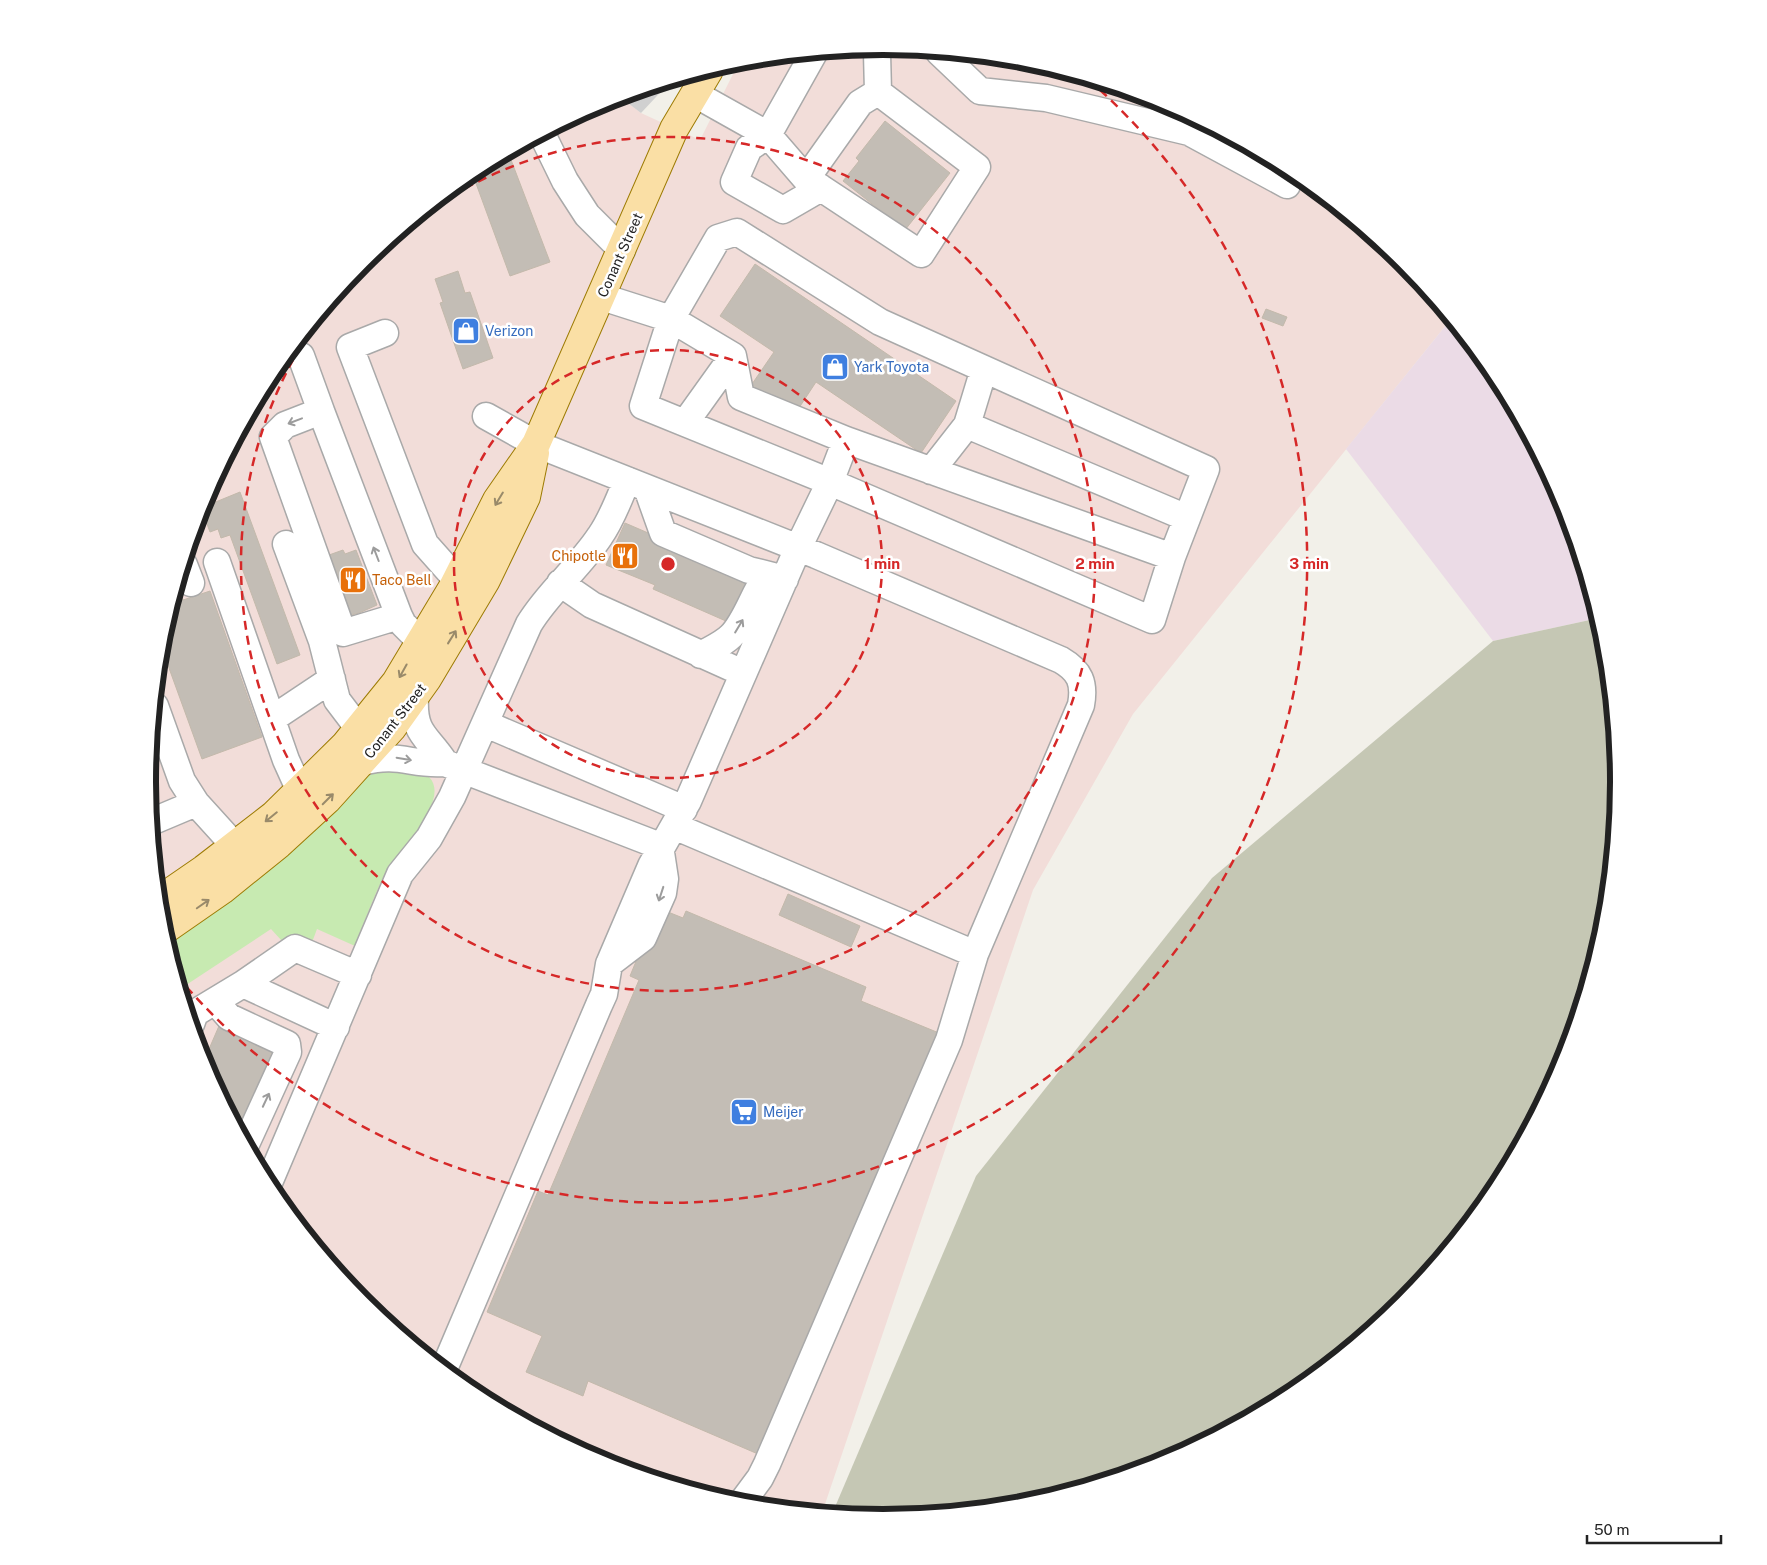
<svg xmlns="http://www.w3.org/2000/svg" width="1767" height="1565" viewBox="0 0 1767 1565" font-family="'Public Sans',sans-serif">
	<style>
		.commercial { fill: #f2ddd9 }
		.industrial { fill: #ebdbe6 }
		.religious { fill: #d0d0d0 }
		.construction { fill: #c5c7b4 }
		.grass { fill: #c7eab1 }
		.building { fill: #c3bdb5; stroke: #c3b9ab }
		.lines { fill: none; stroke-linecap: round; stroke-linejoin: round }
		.minor-casing { stroke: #a9a9a9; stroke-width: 29 }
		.major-casing { stroke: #9d7b03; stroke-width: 30 }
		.minor { stroke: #fff; stroke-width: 26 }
		.major { stroke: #fadfa5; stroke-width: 28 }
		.oneway { stroke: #9c9c9c }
		.oneway2 { stroke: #998a6a }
		.ring { fill: none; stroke: #d62828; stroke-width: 2.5; stroke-dasharray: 9 6 }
		.labels { text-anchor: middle; stroke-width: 5; stroke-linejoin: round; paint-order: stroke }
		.street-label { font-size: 14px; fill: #222; stroke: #fff }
		.shop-label { font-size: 14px; fill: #366cbe; stroke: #fff; text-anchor: start }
		.food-label { font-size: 14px; fill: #c56008; stroke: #fff; text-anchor: end }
		.rim { fill: none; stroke: #222; stroke-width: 6 }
		.centre { fill: #d62828; stroke: #fff; stroke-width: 2.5 }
		.ring-label { font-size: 15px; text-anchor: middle; font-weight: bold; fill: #d62828; stroke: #fff; stroke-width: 5; stroke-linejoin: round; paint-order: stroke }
	</style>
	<rect width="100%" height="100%" fill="#f2f0e9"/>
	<path class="commercial" d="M 884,46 L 1027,60 L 1166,102 L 1293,170 L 1404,262 L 1451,319 L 1133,714 L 1033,890 L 822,1513 L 740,1505 L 601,1463 L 474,1395 L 363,1303 L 271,1191 L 203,1064 L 161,926 L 147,782 L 161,639 L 203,500 L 271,373 L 363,262 L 475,170 L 602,102 L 620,97 L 641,113 L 700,140 L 740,60 Z"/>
	<path class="industrial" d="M 1451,319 L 1496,374 L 1564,501 L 1599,618 L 1493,641 L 1346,449 Z"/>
	<path class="religious" d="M 670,82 L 641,113 L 620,97 Z"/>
	<path class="construction" d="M 1599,618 L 1606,639 L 1620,783 L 1606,926 L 1564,1065 L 1496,1192 L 1404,1303 L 1292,1395 L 1165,1463 L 1027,1505 L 883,1519 L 832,1514 L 976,1176 L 1212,878 L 1493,641 Z"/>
	<path class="grass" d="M 377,769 C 391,770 419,767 429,777 C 452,800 397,853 386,872 C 374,895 365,921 355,946 L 317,929 L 311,945 L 282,941 L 271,929 L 180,989 L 166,941 Z"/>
	<path class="building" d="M 949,53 L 978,56 L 963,69 Z
		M 885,121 L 950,173 L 905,230 L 843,181 L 859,161 L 856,158 Z
		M 508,152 L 550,262 L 510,276 L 474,178 L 486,174 L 483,166 Z
		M 755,264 L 956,401 L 921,453 L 816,382 L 793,417 L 750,387 L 774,352 L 720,316 Z
		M 458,271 L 465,293 L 470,292 L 493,358 L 463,369 L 440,303 L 443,302 L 435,279 Z
		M 1266,309 L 1287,317 L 1283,326 L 1262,318 Z
		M 240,492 L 300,655 L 277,664 L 230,535 L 221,538 L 218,529 L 210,532 L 201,508 Z
		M 625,523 L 755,579 L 735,625 L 653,589 L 655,585 L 606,565 Z
		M 343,550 L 345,554 L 356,550 L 377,605 L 359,613 L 351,615 L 329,555 Z
		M 177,586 L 183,600 L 210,591 L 262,737 L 202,759 L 161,646 Z
		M 788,894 L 860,926 L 851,947 L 779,915 Z
		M 658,908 L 683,918 L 686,911 L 866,987 L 861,1001 L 939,1033 L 758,1454 L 588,1381 L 583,1396 L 526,1372 L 542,1336 L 487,1312 L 538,1191 L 548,1195 L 639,980 L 630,976 Z
		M 222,1019 L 278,1044 L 243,1130 L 237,1127 L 203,1063 Z"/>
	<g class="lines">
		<g class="minor-casing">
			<path id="minor" d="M 939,52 L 980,91 L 1046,98 L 1189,132 L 1287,185
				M 695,94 L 768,135 L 814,53
				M 542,134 L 565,181 L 587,215 L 622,250
				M 806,179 L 860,103 L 878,92
				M 821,188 L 783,210 L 734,182 L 749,148 L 768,135 L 806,179 L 821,188 L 921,254 L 977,167 L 878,92 L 877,53 L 872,47
				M 602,297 L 671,319 L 733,356 L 741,397 L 846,440 L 1172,557
				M 385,333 L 350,347 L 425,544 L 457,580
				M 301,356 L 321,411
				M 486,416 L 536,444 L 816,555 L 1061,660 C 1080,671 1085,683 1081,705 L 975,954 L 949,1040 L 767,1464 L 760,1478 L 740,1505
				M 685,423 L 733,356
				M 967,425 L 984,369
				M 931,471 L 967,425 L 1187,518
				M 647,488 L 663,533 L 749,570 L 785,579
				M 286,544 L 322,641 L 337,700 L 359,729
				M 217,562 L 286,760 L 300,791
				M 184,565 L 191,583
				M 560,583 L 592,605 L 743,673
				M 399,616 L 343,633 L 273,437 L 285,425 L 321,411 L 399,616 L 403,624 L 420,641
				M 701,655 C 711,649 723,644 731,636 C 746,621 753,594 767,575
				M 415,698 C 413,735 428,736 445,763
				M 155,706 L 182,781 L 196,803 L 235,846
				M 272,719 L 332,679
				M 486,724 L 684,809
				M 363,762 C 399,752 412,766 445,763 L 660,846 L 665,879 L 663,893 L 643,938 L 609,964
				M 151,822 L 196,803
				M 674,826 L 975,954
				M 243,984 L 336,1027
				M 215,1001 L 229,1017 L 287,1044 L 288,1052 L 246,1144
				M 191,1024 L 195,1013 L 243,984 L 295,948 L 358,975
				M 268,1185 L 400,874 L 429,838 L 452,797 L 529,624 C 549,591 579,568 600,536 C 612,519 619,499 627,480
				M 444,1369 L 599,1005 L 604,994 L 609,964 L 651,866 L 688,801 L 798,548 L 830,482 L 1152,620 L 1172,557 L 1206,469 L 880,322 L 737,232 L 718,238 L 671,319 L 643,406 L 830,482 L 846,440"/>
		</g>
		<g class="major-casing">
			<path id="major" d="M 159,900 L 204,869 L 274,815 L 345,745 L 396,682 L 453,587 L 497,500 L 536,444 L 674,129 L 709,70
				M 163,931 L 222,890 L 279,844 L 327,800 L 392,728 L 427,679 L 486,580 L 526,497 L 535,453"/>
		</g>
		<use href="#minor" class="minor"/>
		<use href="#major" class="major"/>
	</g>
	<defs><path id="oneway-shaft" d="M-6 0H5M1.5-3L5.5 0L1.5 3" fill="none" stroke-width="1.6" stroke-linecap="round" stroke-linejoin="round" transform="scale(1.25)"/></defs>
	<g class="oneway">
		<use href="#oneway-shaft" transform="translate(295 421) rotate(159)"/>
		<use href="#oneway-shaft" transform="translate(376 554) rotate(-111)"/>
		<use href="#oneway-shaft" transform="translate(739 626) rotate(-59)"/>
		<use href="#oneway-shaft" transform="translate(404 759) rotate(10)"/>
		<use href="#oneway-shaft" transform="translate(661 894) rotate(108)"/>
		<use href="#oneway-shaft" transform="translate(266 1100) rotate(-65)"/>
	</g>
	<g class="oneway2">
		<use href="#oneway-shaft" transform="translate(499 499) rotate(121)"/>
		<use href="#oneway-shaft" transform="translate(452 637) rotate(-58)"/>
		<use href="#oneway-shaft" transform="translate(403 671) rotate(119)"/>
		<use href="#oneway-shaft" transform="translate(328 799) rotate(-45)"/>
		<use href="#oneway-shaft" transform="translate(271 817) rotate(141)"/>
		<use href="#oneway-shaft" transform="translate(203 904) rotate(-35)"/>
	</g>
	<g class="ring">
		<circle cx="668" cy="564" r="214"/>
		<circle cx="668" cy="564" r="427"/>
		<path d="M1089 80A641 641 0 1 1 177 976"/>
	</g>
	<defs>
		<g id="shop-square" transform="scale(1.4375)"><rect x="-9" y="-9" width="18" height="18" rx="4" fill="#3f7fe0" stroke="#fff"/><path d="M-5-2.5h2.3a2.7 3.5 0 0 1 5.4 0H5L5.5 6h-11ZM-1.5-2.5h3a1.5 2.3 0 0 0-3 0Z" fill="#fff"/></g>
		<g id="restaurant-square" transform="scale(1.4375)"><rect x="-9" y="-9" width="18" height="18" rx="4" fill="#e8710a" stroke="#fff"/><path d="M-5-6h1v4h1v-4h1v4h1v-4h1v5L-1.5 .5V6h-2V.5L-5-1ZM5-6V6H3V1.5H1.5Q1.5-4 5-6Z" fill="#fff"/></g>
		<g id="supermarket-square" transform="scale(1.4375)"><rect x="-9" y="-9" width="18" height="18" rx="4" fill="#3f7fe0" stroke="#fff"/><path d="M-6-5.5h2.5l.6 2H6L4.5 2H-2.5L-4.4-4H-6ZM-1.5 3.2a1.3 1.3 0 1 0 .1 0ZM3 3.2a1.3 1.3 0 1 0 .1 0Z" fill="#fff"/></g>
	</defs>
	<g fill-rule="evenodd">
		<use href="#shop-square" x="466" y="331"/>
		<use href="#shop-square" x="835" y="367"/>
		<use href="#restaurant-square" x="625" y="556"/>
		<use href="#restaurant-square" x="353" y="580"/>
		<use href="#supermarket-square" x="744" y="1112"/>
	</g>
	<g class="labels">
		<g class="street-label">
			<text transform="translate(620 255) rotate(-66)" y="5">Conant Street</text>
			<text transform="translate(395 721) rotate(-52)" y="5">Conant Street</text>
		</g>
		<g class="shop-label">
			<text x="485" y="336">Verizon</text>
			<text x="854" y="372">Yark Toyota</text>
			<text x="763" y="1117">Meijer</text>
		</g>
		<g class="food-label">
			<text x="606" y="561">Chipotle</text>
			<text x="372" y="585" text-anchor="start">Taco Bell</text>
		</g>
	</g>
	<path d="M0 0H1767V1565H0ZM156 782a727 727 0 1 1 1454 0a727 727 0 1 1-1454 0Z" fill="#fff" fill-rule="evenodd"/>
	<path class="rim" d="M156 782a727 727 0 1 1 1454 0a727 727 0 1 1-1454 0Z"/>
	<circle cx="668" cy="564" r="8" class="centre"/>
	<g class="ring-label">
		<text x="882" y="569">1 min</text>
		<text x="1095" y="569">2 min</text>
		<text x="1309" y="569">3 min</text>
	</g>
	<path d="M1587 1535v8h134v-8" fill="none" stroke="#222222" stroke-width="2.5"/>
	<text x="1594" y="1535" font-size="15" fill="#222222" stroke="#ffffff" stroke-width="4" paint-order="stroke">50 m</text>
</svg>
